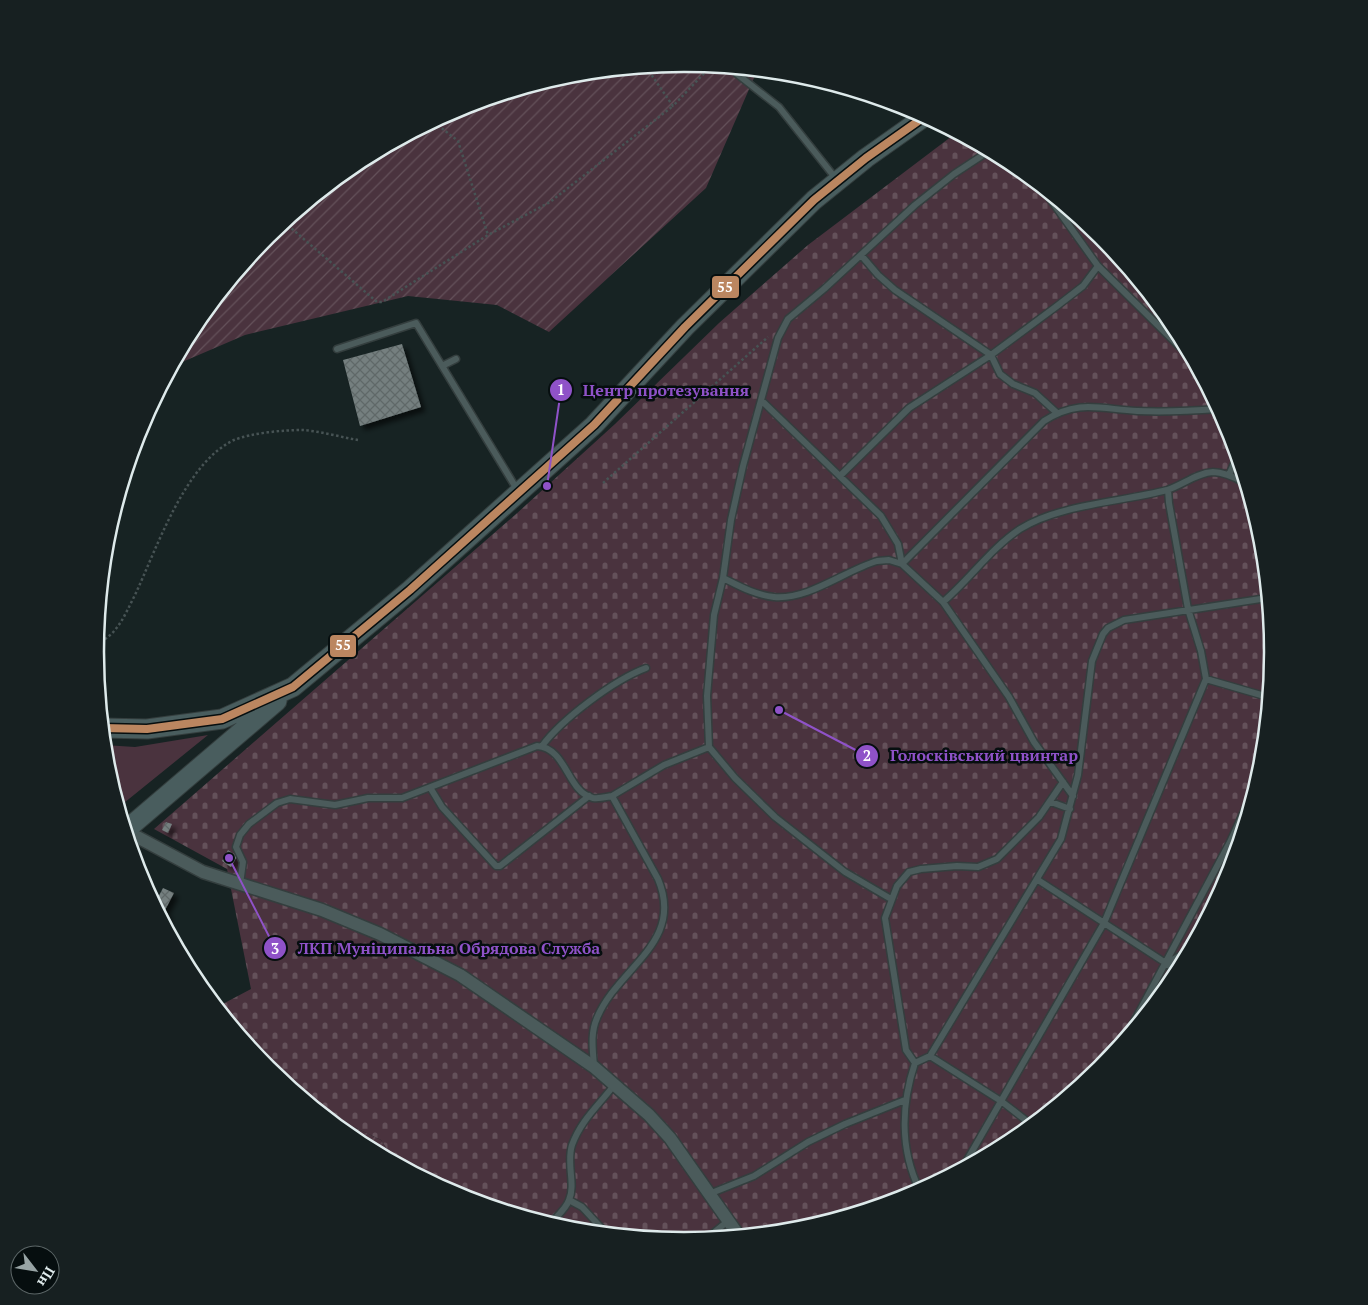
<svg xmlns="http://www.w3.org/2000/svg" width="1368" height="1305" viewBox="0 0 1368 1305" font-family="'PT Serif',serif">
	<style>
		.grass { fill: #4a333e }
		.cemetery { fill: url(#cemetery-stones) }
		.garden { fill: url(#garden-furrows) }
		.building { fill: url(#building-cross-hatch); filter: url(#shadow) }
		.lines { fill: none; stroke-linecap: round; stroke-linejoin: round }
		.lane-casing { stroke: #343e3e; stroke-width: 9 }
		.street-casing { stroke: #343e3e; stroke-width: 15 }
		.secondary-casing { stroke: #343e3e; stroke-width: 21 }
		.path { stroke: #475354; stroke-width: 2.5; stroke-dasharray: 2.5 2.5; stroke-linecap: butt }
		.lane { stroke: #4b5b5b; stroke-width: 6 }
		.street { stroke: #4b5b5b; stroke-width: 12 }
		.secondary { stroke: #495d5e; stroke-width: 19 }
		.bus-1-casing { stroke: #060e0f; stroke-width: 11 }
		.bus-1 { stroke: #bb8660; stroke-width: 8 }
		.rim { fill: none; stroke: #deeaeb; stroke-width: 2.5 }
		.leader { fill: none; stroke: #8f52c8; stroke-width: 2 }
		.callout-dot { fill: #8f52c8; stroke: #060e0f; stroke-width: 2 }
		.mark-label { font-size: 15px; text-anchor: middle; font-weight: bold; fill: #fff }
		.callout-label { font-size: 16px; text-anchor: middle; font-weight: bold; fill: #8f52c8; stroke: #060e0f; stroke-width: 5; stroke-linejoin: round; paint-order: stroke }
		.line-badge { stroke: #060e0f; stroke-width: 2 }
		.badge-label { font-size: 14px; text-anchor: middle; font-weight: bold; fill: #fff }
	</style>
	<defs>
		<pattern id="cemetery-stones" width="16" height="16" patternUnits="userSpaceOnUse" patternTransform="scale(1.25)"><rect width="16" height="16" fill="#4a333e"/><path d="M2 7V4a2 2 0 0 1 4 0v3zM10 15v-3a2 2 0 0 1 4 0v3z" fill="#64515a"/></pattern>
		<pattern id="garden-furrows" width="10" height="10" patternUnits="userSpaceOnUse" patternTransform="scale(1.25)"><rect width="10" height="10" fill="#4a333e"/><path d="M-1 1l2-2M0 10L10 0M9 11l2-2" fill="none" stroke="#64515a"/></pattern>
		<pattern id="building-cross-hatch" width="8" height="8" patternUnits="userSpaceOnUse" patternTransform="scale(1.25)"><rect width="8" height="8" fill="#747f7f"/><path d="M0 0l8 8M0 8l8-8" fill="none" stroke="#606868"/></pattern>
		<filter id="shadow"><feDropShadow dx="4.5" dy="4.5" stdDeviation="2.5" flood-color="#0009"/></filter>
	</defs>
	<rect width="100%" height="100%" fill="#172323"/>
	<path class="grass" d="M 208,735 L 119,807 L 107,767 L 104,745 L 135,747 Z"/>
	<path class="cemetery" d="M 956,133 L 1011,163 L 1101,236 L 1174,326 L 1228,427 L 1261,538 L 1273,653 L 1261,768 L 1228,878 L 1173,980 L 1100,1069 L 1011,1142 L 909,1197 L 799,1230 L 684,1241 L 569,1230 L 458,1196 L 396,1163 L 381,1140 L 315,1108 L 267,1069 L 217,1007 L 251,989 L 227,869 L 154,829 L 515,515 L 615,424 L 719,323 L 808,245 Z"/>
	<path class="garden" d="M 684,64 L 757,71 L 706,188 L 549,332 L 497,305 L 408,296 L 245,335 L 173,366 L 195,325 L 268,236 L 357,163 L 459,108 L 569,75 Z
		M 315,1108 L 381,1140 L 396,1163 L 357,1142 Z"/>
	<path class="building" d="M 402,344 L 421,407 L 360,426 L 343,360 Z
		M 166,822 L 172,824 L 168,833 L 162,830 Z
		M 228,850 L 237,856 L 231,867 L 222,861 Z
		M 163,888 L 174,893 L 164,912 L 168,914 L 164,922 L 154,905 Z"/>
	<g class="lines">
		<g class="lane-casing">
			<path id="lane" d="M 737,74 L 779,107 L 837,180
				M 1043,189 L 1098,266 L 1190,357
				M 861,255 L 878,275 L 895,290 L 991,355 L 1000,374 L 1013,384 L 1035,393 L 1057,413
				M 337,349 L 416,323 L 518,491
				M 442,366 L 456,359
				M 762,401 L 881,516 L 898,544 L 902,564 L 943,602 L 1009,697 L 1034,742 L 1073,796
				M 1229,475 L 1237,457
				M 840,476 L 909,408 L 991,355 L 1057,306 L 1083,286 L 1098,266
				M 723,578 C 739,586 755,595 774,597 C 809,600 844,571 877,561 L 889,560 L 902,564 L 1044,421 C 1078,399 1100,409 1137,411 C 1164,412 1191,411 1218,409
				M 943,602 C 970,579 991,548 1020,529 C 1060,504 1122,502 1167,490 C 1183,485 1196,473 1213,472 C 1224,472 1236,478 1245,483
				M 1206,679 L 1268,697
				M 542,746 C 562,719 614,680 646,668
				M 431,789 L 442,807 L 496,866 L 500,866 L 589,796
				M 1051,802 L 1070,809
				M 1038,880 L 1178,971
				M 240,884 L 243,862 L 236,847 L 240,835 L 249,824 L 277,803 L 290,799 L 335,805 L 368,798 L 402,798 L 537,746 C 567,748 567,792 593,798 C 599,799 606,797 612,796
				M 891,899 L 845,872 L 775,817 L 735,778 L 709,747 L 707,696 L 714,615 L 723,578 L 731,520 L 743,466 L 778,338 L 788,319 L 824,289 L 915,205 L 954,174 L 989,151
				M 1167,963 L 1189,951
				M 1123,1042 L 1230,842 L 1256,785
				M 930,1056 L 1001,1101 L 1032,1125
				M 915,1063 L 906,1050 L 885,918 L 897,886 L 909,872 L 921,869 L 957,866 L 978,867 L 997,859 L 1039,817 L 1063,782
				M 594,1067 C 593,1050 590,1034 597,1018 C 618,967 685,943 658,879 L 612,796 L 664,765 L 709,747
				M 963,1167 L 1104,923 L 1206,679 L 1201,651 L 1188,609 L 1169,503 L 1168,490
				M 920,1191 C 900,1150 901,1105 915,1063 L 930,1056 L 1061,839 L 1078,775 L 1092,661 L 1103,634 L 1108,628 L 1124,620 L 1267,598
				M 709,1194 L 754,1176 L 808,1142 L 845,1124 L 905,1100
				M 569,1200 L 582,1207 L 607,1234
				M 550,1224 C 556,1217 566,1209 569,1200 C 576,1184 566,1164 572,1145 C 581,1120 599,1105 615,1084
				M 706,1239 L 728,1221"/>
		</g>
		<g class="street-casing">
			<path id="street" d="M 126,831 L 203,872 L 322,910 L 380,934 L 460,975 L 594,1067 L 649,1115 L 670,1138 L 739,1236"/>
		</g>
		<g class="secondary-casing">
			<path id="secondary" d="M 103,728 L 147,729 L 222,719 L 293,687 L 410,590 L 594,425 L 685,327 L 814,200 L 866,158 L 924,117
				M 126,830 L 277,701"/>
		</g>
		<path class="path" d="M 646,67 L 673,106 L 711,66
			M 434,122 L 458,141 L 488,235
			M 284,222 L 377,302 L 382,302 L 488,235 L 550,202 L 673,106
			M 603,483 L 768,337
			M 96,644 C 118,635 125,614 135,595 C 157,548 185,463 234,440 C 251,433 284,430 302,430 C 320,431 340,437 358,440"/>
		<use href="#lane" class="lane"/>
		<use href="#street" class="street"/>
		<use href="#secondary" class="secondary"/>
		<g class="bus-1-casing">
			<path id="bus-1" d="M 103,728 L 147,729 L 222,719 L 293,687 L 410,590 L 594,425 L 685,327 L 814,200 L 866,158 L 924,117"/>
		</g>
		<use href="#bus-1" class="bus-1"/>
	</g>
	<path d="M0 0H1368V1305H0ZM104 652a580 580 0 1 1 1160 0a580 580 0 1 1-1160 0Z" fill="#172021" fill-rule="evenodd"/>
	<path class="rim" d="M104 652a580 580 0 1 1 1160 0a580 580 0 1 1-1160 0Z"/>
	<path class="leader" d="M547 486L561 390M779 710L867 756M229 858L275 948"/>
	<g class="callout-dot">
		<circle cx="547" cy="486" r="5"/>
		<circle cx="779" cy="710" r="5"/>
		<circle cx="229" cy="858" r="5"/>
		<circle cx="561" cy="390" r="12"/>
		<circle cx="867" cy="756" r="12"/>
		<circle cx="275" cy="948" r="12"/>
	</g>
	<g class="mark-label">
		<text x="561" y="395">1</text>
		<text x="867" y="761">2</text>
		<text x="275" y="954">3</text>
	</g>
	<g class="callout-label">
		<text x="666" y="396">Центр протезування</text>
		<text x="984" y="761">Голосківський цвинтар</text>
		<text x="449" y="954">ЛКП Муніципальна Обрядова Служба</text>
	</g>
	<g class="line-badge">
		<rect x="711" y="275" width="29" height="24" rx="5" fill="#bb8660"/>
		<rect x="329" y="634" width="28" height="24" rx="5" fill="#bb8660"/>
	</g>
	<g class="badge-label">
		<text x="725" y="292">55</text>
		<text x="343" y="650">55</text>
	</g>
	<g transform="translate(35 1270) rotate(121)"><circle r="24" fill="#060e0f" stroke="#5c6667"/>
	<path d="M0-4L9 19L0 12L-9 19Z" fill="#98a4a5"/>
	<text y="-8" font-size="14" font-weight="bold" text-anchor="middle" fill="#deeaeb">Пн</text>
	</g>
</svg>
